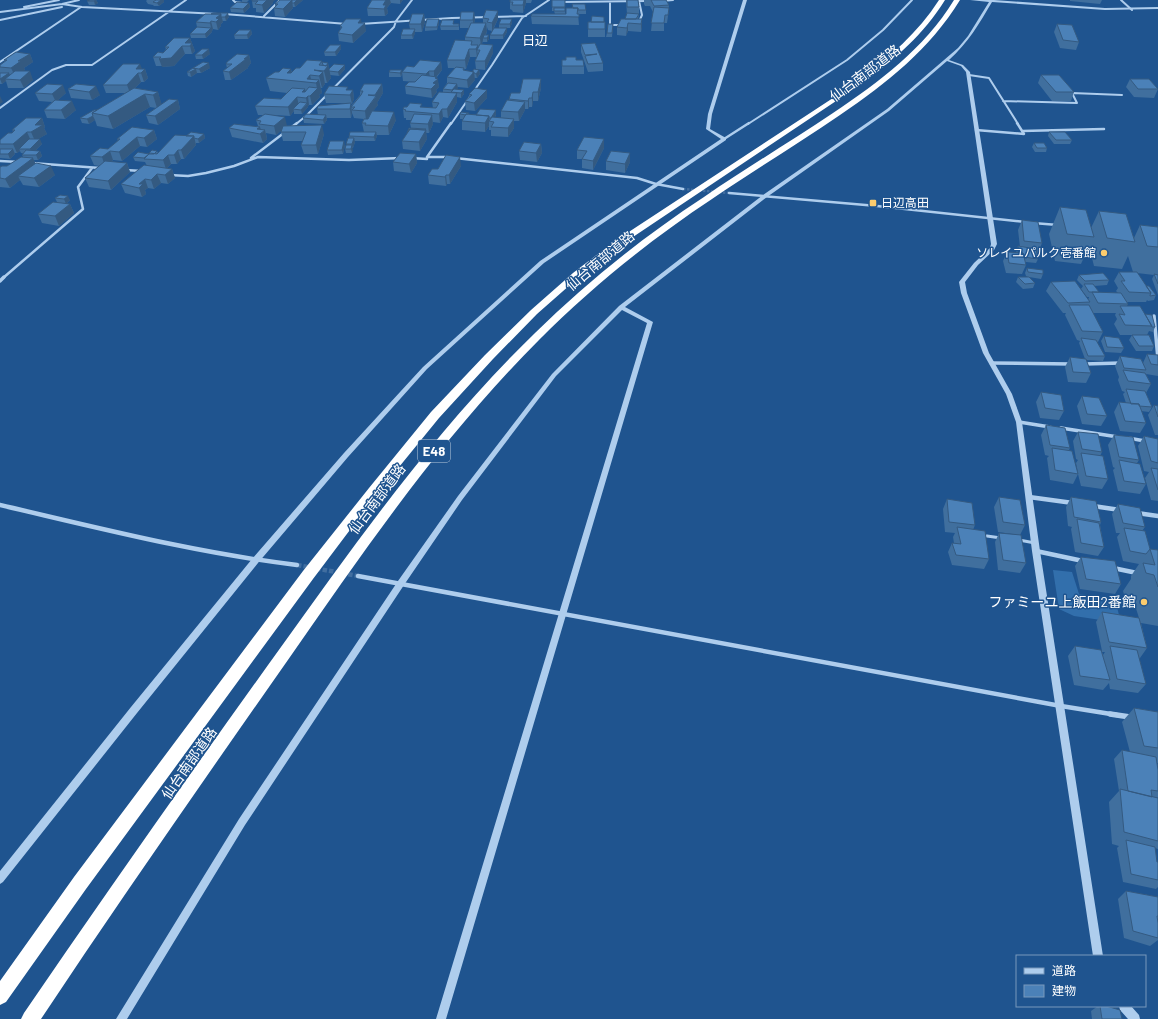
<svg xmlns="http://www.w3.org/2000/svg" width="1158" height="1019" viewBox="0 0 1158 1019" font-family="Barlow,'Noto Sans JP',sans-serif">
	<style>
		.green { fill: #326fac }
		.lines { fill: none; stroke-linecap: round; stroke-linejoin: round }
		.minor-tunnel-far1 { stroke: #416ea0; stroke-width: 2.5; stroke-dasharray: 2.5 1.5; stroke-linecap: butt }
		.minor-tunnel { stroke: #416ea0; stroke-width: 4.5; stroke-dasharray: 4.5 2; stroke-linecap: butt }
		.service { stroke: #aecded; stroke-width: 3 }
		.minor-far4 { stroke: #aecded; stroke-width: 2 }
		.minor-far3 { stroke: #aecded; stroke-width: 2.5 }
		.minor-far2 { stroke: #aecded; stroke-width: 3.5 }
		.minor-far1 { stroke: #aecded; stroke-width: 4.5 }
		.minor { stroke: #aecded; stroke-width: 5.5 }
		.tertiary { fill: #aecded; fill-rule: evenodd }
		.motorway { fill: #fff; fill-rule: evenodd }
		.wall { fill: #406f9e; fill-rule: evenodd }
		.shaded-wall { fill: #345a81 }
		.building { fill: #4b81b8; stroke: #345a81 }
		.poi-dot { fill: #fbcc6e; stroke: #1f548f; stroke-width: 1.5 }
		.labels { text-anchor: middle; stroke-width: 3; stroke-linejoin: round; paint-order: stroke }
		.far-poi-label { font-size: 12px; fill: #fff; stroke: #1f548f; text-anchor: start }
		.far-quarter-label { font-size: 13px; fill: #fff; stroke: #1f548f }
		.shield { fill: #1f548f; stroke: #bcccdd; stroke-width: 1 }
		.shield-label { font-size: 13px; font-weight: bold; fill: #fff }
		.street-label { font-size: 14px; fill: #fff; stroke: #1f548f }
		.poi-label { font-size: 14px; fill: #fff; stroke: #1f548f; text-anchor: end }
	</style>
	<rect width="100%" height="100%" fill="#1f548f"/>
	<path class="green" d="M 1053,570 L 1072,572 L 1079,594 L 1115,599 L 1121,623 L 1074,616 L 1059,609 Z"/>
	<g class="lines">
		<path class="minor-tunnel-far1" d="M 683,189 L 729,193"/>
		<path class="minor-tunnel" d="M 297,565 L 358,576"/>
		<path class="service" d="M 987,536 L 1001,538
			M 1019,540 L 1035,543"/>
		<path class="minor-far4" d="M 233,0 L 235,2 L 242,3
			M 1121,0 L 1132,10
			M 662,1 L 673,0
			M 560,2 L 648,1
			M 610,2 L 610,25 L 623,25
			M 62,4 L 82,7 L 218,14
			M 24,7 L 59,0
			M 0,12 L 62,4 L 79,0
			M 224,14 L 347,24
			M 264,16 L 280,0
			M 0,20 L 62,7
			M 360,24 L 452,18 L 526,16
			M 638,24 L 642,15 L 639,1
			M 0,62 L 81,7
			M 969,75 L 989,78 L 1018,124
			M 1003,101 L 1077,103 L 1072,93 L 1122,95
			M 0,108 L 52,70 L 66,65 L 92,65 L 186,0
			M 296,124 L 306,116 L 394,27 L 396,21 L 412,0
			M 451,124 L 492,65 L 522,18 L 549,0
			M 748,124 L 847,60 L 883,30 L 912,0"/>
		<path class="minor-far3" d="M 976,130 L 1024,134 L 1017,123
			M 1022,131 L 1104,129
			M 724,139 L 749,123
			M 427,157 L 451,123
			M 251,158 L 297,123
			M 411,158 L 427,159 L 427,157 L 449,157
			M 455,158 L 637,178 L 656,184 L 683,189
			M 0,161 L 19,162
			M 31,163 L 100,168
			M 125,170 L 142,171
			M 169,175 L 188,176 L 206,173 L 234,166 L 258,157 L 349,160 L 401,158
			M 729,193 L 877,206 L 1026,222
			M 1033,223 L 1058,225
			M 3,278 L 83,209 L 78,187 L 92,168"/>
		<path class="minor-far2" d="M 0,281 L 4,277
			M 1154,316 L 1158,359
			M 991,363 L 1071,364
			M 1084,364 L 1121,363
			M 1019,422 L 1050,427
			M 1061,428 L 1118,437
			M 1128,438 L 1145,441"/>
		<path class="minor-far1" d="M 1029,497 L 1073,503
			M 0,505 C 99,528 196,553 297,565
			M 1093,506 L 1120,510
			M 1137,513 L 1158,516
			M 1036,551 L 1083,561
			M 1113,568 L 1137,573
			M 358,576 L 1061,706 L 1117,715"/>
		<path class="minor" d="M 1110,714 L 1130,717"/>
		<path class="tertiary" d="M 743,0 L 747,0 L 712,114 L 710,129 L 726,138 L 726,140 L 544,263 L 427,369 L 348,457 L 258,563 L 137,713 L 3,882 L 0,884 L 0,871 L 131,707 L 252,559 L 344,453 L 423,367 L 540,261 L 721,139 L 706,129 L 708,114 Z
			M 970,0 L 994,0 L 1105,8 L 1158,7 L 1158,9 L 1105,10 L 992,2 C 979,24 968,43 949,60 L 963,65 L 970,72 L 997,244 L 994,250 L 978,265 L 965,282 L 967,293 L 989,353 L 1012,394 L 1022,422 L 1040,551 L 1103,956 L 1093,956 L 1032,551 L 1016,422 L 1006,394 L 983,353 L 961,293 L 959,282 L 974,263 L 990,248 L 991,244 L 966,72 L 961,66 L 947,61 L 889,111 L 767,197 L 625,307 L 653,322 L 446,1019 L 436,1019 L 647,323 L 622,310 L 556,376 L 462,500 L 404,585 L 245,825 L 127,1019 L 116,1019 L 239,819 L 398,581 L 458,496 L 552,374 L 619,306 L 763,195 L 887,109 L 958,48 L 968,36 L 989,2 Z
			M 1119,1006 L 1131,1006 L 1139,1015 L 1140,1019 L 1128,1019 L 1120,1010 Z"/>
		<path class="motorway" d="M 939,0 L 945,0 C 924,34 895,59 863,83 L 621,245 L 579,277 L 537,314 L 493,359 L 439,418 L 377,494 L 313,579 L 86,889 L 6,1002 L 0,1005 L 0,981 L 74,877 L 303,571 L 369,488 L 431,412 L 485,355 L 531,310 L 573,273 L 615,241 L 859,81 C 889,57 918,33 939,0 Z
			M 954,0 L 960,0 C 930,49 887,83 840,115 C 798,144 754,170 712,199 C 650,240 592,287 539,340 C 444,435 367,546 290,657 C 206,777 122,897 41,1019 L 21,1019 L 24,1013 C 108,890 194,768 281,647 C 360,537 438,427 535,333 C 587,282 643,237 704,197 C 746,168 790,142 833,113 C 879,82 924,49 954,0 Z"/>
	</g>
	<path class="wall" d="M 96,0 L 98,3 L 95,5 L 89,5 L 87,1 Z
		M 147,0 L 164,0 L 164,2 L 159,6 L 154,6 L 153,5 L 148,4 L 146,1 Z
		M 242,0 L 249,0 L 247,2 L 242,2 Z
		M 303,0 L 295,7 L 293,7 L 293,8 L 285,17 L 275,16 L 274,8 L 275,7 L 275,4 Z
		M 372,0 L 403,0 L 400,4 L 391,3 L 387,8 L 388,13 L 385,16 L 368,16 L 367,8 Z
		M 510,0 L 532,0 L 531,3 L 526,3 L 523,13 L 513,12 L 512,10 L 510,9 Z
		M 552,0 L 565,7 L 565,14 L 572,8 L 572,4 L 586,10 L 586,14 L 578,14 L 579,25 L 532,24 L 531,16 L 555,14 L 554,11 L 552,11 Z
		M 626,0 L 638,0 L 639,7 L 639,15 L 638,19 L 642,19 L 642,27 L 641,32 L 628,31 L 626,36 L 617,35 L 617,27 L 625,19 L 627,14 Z
		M 644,0 L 666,0 L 669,5 L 668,16 L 667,23 L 664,23 L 664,31 L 651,31 L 653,12 L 650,6 L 645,6 L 644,4 Z
		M 1070,0 L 1102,0 L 1100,4 L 1070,1 Z
		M 252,1 L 273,2 L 273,3 L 264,13 L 256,12 L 256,8 L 253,8 Z
		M 249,3 L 250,7 L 244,13 L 231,12 L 230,8 Z
		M 474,12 L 475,20 L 474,23 L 483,23 L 483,18 L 498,19 L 494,28 L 499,28 L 499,24 L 512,23 L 510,28 L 503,28 L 507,28 L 507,32 L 503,39 L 490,39 L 490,35 L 492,31 L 488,30 L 487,27 L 487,31 L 486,35 L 489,35 L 489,39 L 487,42 L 483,42 L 483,40 L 482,44 L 493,45 L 493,53 L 485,70 L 476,69 L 475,61 L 477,57 L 470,57 L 466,69 L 464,69 L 465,71 L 472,72 L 479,70 L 480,74 L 477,78 L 474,78 L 475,80 L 468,88 L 458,87 L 457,89 L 464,90 L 464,94 L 461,98 L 457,97 L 457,102 L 448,118 L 443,117 L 440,123 L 433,122 L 433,124 L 429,133 L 426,133 L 427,139 L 420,151 L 403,149 L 402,141 L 411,128 L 410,123 L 411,120 L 406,120 L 406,118 L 404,118 L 403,109 L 423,107 L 433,108 L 432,102 L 443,92 L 443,89 L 447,83 L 447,77 L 455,68 L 448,68 L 447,60 L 465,41 L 465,37 L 469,28 L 460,28 L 460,20 Z
		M 205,14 L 229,17 L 226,21 L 222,21 L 223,22 L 221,24 L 221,26 L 218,30 L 213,29 L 212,31 L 212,32 L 206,38 L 191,38 L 190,34 L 197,27 L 196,22 Z
		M 424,14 L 425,22 L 422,32 L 415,32 L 413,39 L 401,39 L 401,35 L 410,29 L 409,24 Z
		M 439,19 L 439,23 L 437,30 L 425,31 L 425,27 Z
		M 588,22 L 604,22 L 605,29 L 605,37 L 588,37 Z
		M 362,23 L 366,31 L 353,43 L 339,41 L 338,33 L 341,28 L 340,26 Z
		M 454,24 L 459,24 L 459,30 L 441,30 L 440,26 Z
		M 613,24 L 612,37 L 606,37 L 607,33 Z
		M 1057,24 L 1079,42 L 1076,50 L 1060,48 L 1054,32 Z
		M 251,30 L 252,34 L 248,39 L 235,39 L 234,35 Z
		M 190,38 L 195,51 L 192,54 L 185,54 L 174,66 L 162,67 L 162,66 L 156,66 L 153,57 L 163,53 L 166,49 L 165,47 Z
		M 581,44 L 603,63 L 603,71 L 588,72 L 581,52 Z
		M 341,49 L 336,56 L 325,56 L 324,52 Z
		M 30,54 L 33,62 L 24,68 L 25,70 L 22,71 L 33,80 L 24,88 L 8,88 L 6,81 L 2,84 L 0,84 L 0,65 L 4,62 L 4,60 Z
		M 210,54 L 203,59 L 196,59 L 195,55 Z
		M 249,55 L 251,63 L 248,67 L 248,68 L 231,80 L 225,80 L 223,71 L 227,68 L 226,64 Z
		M 562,60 L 576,60 L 584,66 L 584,74 L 562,74 Z
		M 322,62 L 328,63 L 329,69 L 345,65 L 345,69 L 339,76 L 330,75 L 331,78 L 327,83 L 325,83 L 325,84 L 322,88 L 321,88 L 322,93 L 319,95 L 320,97 L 312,105 L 309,105 L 308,106 L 308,107 L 302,114 L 294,114 L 294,111 L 290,116 L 274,115 L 287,126 L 286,126 L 324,134 L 318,154 L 304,154 L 301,145 L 303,141 L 283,141 L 281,132 L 282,130 L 276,135 L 266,133 L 267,139 L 263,143 L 232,137 L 229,128 L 258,126 L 256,120 L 263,115 L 258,115 L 255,106 L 281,99 L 287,93 L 270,91 L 266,78 L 279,72 L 291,69 L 292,73 L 300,68 Z
		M 441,62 L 442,70 L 437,77 L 439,87 L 436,90 L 437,92 L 432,98 L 406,94 L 405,86 L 416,82 L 403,81 L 402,72 L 414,67 Z
		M 193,68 L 210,68 L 201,73 L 197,73 L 191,77 L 188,76 L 187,72 Z
		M 142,69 L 145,69 L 148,78 L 144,82 L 141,82 L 135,88 L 158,92 L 161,104 L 178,100 L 180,109 L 158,125 L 149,123 L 146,115 L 156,108 L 150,107 L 113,129 L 97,126 L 95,120 L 89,124 L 82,123 L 80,118 L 97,110 L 126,93 L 106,93 L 103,85 Z
		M 402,70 L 402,74 L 401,77 L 389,77 L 389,72 Z
		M 1041,75 L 1074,92 L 1071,101 L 1052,101 L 1038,83 Z
		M 1130,79 L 1158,89 L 1154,98 L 1134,97 L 1126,87 Z
		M 76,84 L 100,95 L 92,100 L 71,98 L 68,89 Z
		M 382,84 L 383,93 L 377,103 L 378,105 L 373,111 L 396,120 L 389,135 L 377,135 L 377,136 L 375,141 L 354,141 L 355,142 L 353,148 L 352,148 L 352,153 L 346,153 L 345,149 L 349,138 L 349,136 L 364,132 L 362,123 L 364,119 L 354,118 L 352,113 L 351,118 L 327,118 L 327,120 L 324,124 L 304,123 L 303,118 L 318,115 L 317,109 L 349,103 L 326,103 L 324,94 L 348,90 L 353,90 L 354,99 L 352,104 L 351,104 L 351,106 L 360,95 L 360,91 ZM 372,113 L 368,119 L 367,119 Z
		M 541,88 L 538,101 L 533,101 L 532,107 L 529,107 L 528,109 L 525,109 L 525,110 L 519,121 L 514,121 L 514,128 L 508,137 L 491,136 L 491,130 L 489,130 L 489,126 L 485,132 L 462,130 L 462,121 L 463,119 L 460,119 L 460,114 L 469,113 L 469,115 L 476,115 L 496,110 L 496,115 L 495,117 L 501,118 L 501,111 L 509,100 L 509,99 L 520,93 Z
		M 35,93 L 66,93 L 58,100 L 76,110 L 65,119 L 47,118 L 44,110 L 52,102 L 39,101 Z
		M 469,94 L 487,98 L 475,111 L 466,110 L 465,101 L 469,97 Z
		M 42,118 L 45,127 L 44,128 L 47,134 L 38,139 L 42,144 L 35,151 L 40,151 L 42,156 L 38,160 L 34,160 L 35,164 L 55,175 L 39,187 L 23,185 L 20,180 L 10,188 L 0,187 L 0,167 L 7,166 L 23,157 L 22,155 L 23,153 L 21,153 L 20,151 L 17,153 L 15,153 L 15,154 L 10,159 L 0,158 L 0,140 L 12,133 L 13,131 L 12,130 Z
		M 154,130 L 157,139 L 147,147 L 140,146 L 122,161 L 113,160 L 111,162 L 127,163 L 130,172 L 111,190 L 89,187 L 85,178 L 99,166 L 94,165 L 90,156 L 108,149 L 118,141 L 117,139 Z
		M 1049,132 L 1072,140 L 1070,144 L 1054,144 L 1048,136 Z
		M 204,134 L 205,138 L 199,143 L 196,143 L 196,145 L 184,159 L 181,159 L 177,164 L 171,164 L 167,168 L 172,169 L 175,178 L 168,184 L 161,183 L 154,189 L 148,188 L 145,190 L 146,194 L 142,197 L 125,193 L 121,184 L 147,166 L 145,162 L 135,161 L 133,157 L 157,151 L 158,153 L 186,136 Z
		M 1034,143 L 1047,148 L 1046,152 L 1035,152 L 1032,147 Z
		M 541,144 L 542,153 L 537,162 L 520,160 L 519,151 Z
		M 345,145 L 343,154 L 328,155 L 327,150 Z
		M 604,148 L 593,170 L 582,168 L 582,159 L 577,159 L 577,150 Z
		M 630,153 L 630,162 L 625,173 L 606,170 L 606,161 Z
		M 416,154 L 417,163 L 411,173 L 394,171 L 393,162 Z
		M 461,166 L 450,184 L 447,184 L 446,186 L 429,184 L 428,175 L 438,169 Z
		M 60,195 L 70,200 L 66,204 L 70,204 L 74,213 L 59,226 L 42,223 L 38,214 L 57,202 L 55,198 Z
		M 1060,207 L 1091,228 L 1099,211 L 1134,238 L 1140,225 L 1158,227 L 1158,295 L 1152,279 L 1154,275 L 1137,273 L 1146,286 L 1156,295 L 1154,300 L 1148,301 L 1147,300 L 1146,302 L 1127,302 L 1128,304 L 1127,306 L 1145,314 L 1155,327 L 1153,332 L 1149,331 L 1147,335 L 1154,346 L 1152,351 L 1136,351 L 1129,340 L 1132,335 L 1120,335 L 1114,324 L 1117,319 L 1115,315 L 1116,313 L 1093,313 L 1103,332 L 1098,342 L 1097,342 L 1105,356 L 1103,361 L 1086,360 L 1091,373 L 1086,383 L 1068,382 L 1065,367 L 1070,357 L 1085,359 L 1079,343 L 1080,341 L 1077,340 L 1065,315 L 1066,313 L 1063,313 L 1046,291 L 1051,282 L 1088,300 L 1089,297 L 1087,297 L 1081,289 L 1083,286 L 1077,280 L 1079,275 L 1109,280 L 1107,285 L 1094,286 L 1099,292 L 1098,293 L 1118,293 L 1116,291 L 1118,288 L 1114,281 L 1119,272 L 1133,272 L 1128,256 L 1122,269 L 1094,266 L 1089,246 L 1081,264 L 1055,261 L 1049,234 Z
		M 1022,220 L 1042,243 L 1038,253 L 1037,253 L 1038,259 L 1036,263 L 1026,262 L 1026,265 L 1022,274 L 1006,273 L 1003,261 L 1007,252 L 1016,253 L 1016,251 L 1018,246 L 1020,247 L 1018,230 Z
		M 1027,268 L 1043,274 L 1041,279 L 1029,277 L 1035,283 L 1033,288 L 1023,289 L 1016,282 L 1018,277 L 1028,277 L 1026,276 L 1025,273 Z
		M 1104,336 L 1124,348 L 1121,353 L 1105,352 L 1101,341 Z
		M 1147,354 L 1158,355 L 1158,376 L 1146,374 L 1151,384 L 1146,393 L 1152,407 L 1149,412 L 1141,411 L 1146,423 L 1140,433 L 1120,431 L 1114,412 L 1119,402 L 1126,403 L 1123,394 L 1125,392 L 1122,391 L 1118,380 L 1119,377 L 1115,366 L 1120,356 L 1143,363 Z
		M 1041,392 L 1064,411 L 1059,420 L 1040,418 L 1036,402 Z
		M 1082,396 L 1107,416 L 1101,426 L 1082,424 L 1077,406 Z
		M 1154,405 L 1158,406 L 1158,435 L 1155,435 L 1148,415 Z
		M 1046,425 L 1070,448 L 1069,450 L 1078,473 L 1076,463 L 1078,460 L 1076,459 L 1073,441 L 1078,432 L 1102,452 L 1100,456 L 1108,479 L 1102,489 L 1081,486 L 1078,474 L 1073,484 L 1050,480 L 1047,458 L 1049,456 L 1045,455 L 1041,435 Z
		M 1114,435 L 1139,460 L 1137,463 L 1146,484 L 1140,494 L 1118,491 L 1113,470 L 1115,468 L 1113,467 L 1108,445 Z
		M 1144,436 L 1158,439 L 1158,501 L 1151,500 L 1145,478 L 1149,472 L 1144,471 L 1138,446 Z
		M 999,497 L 1025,525 L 1020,535 L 998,532 L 994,507 Z
		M 1071,497 L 1101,522 L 1100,525 L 1104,547 L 1098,556 L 1075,552 L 1071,529 L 1072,527 L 1068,526 L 1066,507 Z
		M 947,499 L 975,525 L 973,530 L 989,559 L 984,569 L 952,565 L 948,552 L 952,543 L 954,543 L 953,537 L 955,533 L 945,532 L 943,509 Z
		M 1118,504 L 1145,527 L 1142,531 L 1150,549 L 1158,550 L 1158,626 L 1141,623 L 1147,648 L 1140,658 L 1139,658 L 1146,684 L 1138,693 L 1110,689 L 1109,683 L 1103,690 L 1074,685 L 1068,656 L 1075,646 L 1102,651 L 1096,622 L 1102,612 L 1139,618 L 1134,602 L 1126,601 L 1123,591 L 1131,579 L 1131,576 L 1139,564 L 1123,561 L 1117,537 L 1120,533 L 1116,533 L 1112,514 ZM 1102,652 L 1105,652 L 1103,655 Z
		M 999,533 L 1026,563 L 1020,573 L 998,570 L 995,542 Z
		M 1081,557 L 1121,584 L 1115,594 L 1080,589 L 1075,566 Z
		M 1134,708 L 1158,712 L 1158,763 L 1157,763 L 1158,770 L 1158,797 L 1157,798 L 1158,798 L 1158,849 L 1155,848 L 1157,862 L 1158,862 L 1158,887 L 1156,889 L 1123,882 L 1117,848 L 1119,846 L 1112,844 L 1109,802 L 1119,791 L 1114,759 L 1122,750 L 1130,752 L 1122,722 Z
		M 1126,891 L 1158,897 L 1158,940 L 1150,946 L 1124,938 L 1118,899 Z
		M 1098,1006 L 1106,1006 L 1122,1019 L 1092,1019 L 1091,1011 Z"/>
	<path class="shaded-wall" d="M 96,0 L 98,3 L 95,5 L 94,1 Z
		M 161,0 L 164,0 L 164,2 L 159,6 L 157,3 Z
		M 267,0 L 275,0 L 273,2 L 273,3 L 264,13 L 262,5 Z
		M 292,0 L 293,8 L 285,17 L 283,9 Z
		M 297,0 L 303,0 L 295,7 L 294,3 Z
		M 386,0 L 390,0 L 391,3 L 387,8 L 388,13 L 385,16 L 384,9 L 383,5 Z
		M 400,0 L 403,0 L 400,4 Z
		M 524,0 L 526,0 L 526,3 L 523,13 L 523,5 Z
		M 249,3 L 250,7 L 244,13 L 243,9 Z
		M 498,11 L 498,19 L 492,31 L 492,23 Z
		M 474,12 L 475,20 L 473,28 L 473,20 Z
		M 228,13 L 229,17 L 226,21 L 225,17 Z
		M 221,14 L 223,22 L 221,24 L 221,26 L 218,30 L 216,22 L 216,18 Z
		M 424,14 L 425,22 L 422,32 L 421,24 Z
		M 361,19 L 362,26 L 365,23 L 366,31 L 353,43 L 352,35 Z
		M 439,19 L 439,23 L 437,30 L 437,27 Z
		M 512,19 L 512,23 L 510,28 L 510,24 Z
		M 642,19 L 642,27 L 641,32 L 641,24 Z
		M 211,21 L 213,29 L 212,31 L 212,32 L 206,38 L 205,34 L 211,28 L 210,23 Z
		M 486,23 L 487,31 L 484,38 L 483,38 L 483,40 L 481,46 L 480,38 Z
		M 628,23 L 628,31 L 626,36 L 627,28 Z
		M 507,28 L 507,32 L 503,39 L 503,35 Z
		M 415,29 L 415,33 L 413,39 L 412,35 Z
		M 251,30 L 252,34 L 248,39 L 247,35 Z
		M 489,35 L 489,39 L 487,42 L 487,38 Z
		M 190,38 L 195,51 L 192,54 L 190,46 L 185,43 Z
		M 341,45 L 341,49 L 336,56 L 335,52 Z
		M 478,45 L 478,50 L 477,50 L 478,56 L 477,57 L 476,49 Z
		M 493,45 L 493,53 L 485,70 L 485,61 Z
		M 182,46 L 185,54 L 174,66 L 162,67 L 159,59 Z
		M 209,49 L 210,54 L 203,59 L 202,55 Z
		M 469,49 L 470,57 L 466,69 L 465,60 Z
		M 30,54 L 33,62 L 24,68 L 25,70 L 15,76 L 11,68 L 18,61 Z
		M 249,55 L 251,63 L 248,67 L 248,68 L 231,80 L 229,72 Z
		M 441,62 L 442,70 L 435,78 L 437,77 L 437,80 L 438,79 L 439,87 L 436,90 L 437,92 L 432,98 L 431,89 L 434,80 L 434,71 Z
		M 209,63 L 210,68 L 201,73 L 199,69 Z
		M 328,63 L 331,78 L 327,83 L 324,71 L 325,67 Z
		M 140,64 L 143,71 L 145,69 L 148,78 L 144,82 L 141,73 L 138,73 L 141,82 L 130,93 L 127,85 L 136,69 Z
		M 345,65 L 345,69 L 339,76 L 338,72 Z
		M 196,69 L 197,73 L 191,77 L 190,72 Z
		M 291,69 L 293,81 L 287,73 Z
		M 402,70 L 402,74 L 401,77 L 400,73 Z
		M 479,70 L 480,74 L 477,78 L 476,74 Z
		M 30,71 L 33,80 L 24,88 L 20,80 Z
		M 429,71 L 430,79 L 427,83 L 426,74 Z
		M 323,72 L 325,84 L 322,88 L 319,76 Z
		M 474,72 L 475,80 L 468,88 L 467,80 Z
		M 9,73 L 11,77 L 5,79 L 6,81 L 2,84 L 0,79 Z
		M 310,75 L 312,83 L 307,79 Z
		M 541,79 L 541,88 L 538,101 L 538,92 Z
		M 319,80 L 322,93 L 319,95 L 320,97 L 312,105 L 310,96 L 317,89 L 316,83 Z
		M 382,84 L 383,93 L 377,103 L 378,105 L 366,120 L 365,111 L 376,97 L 375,95 Z
		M 457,84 L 458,88 L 454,93 L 453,92 L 452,90 Z
		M 63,85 L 66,93 L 56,102 L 52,94 Z
		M 96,86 L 100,95 L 92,100 L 89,92 Z
		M 305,89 L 307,97 L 308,96 L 309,105 L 308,106 L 308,107 L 302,114 L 301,110 L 307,104 L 306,98 L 302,92 Z
		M 353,90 L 354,99 L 352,104 L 350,95 Z
		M 464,90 L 464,94 L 461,98 L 461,93 Z
		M 487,90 L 487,98 L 475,111 L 474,103 Z
		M 158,92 L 162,105 L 157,108 L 153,95 Z
		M 533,92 L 533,101 L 532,107 L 532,98 Z
		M 457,93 L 457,102 L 448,118 L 447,109 Z
		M 145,94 L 150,107 L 113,129 L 108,116 Z
		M 0,96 L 3,102 L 0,104 Z
		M 297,97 L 299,106 L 293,109 L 294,111 L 290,116 L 288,107 Z
		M 529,98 L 529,107 L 528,109 L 528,101 Z
		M 178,100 L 180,109 L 158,125 L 155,116 Z
		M 72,101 L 76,110 L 65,119 L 61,110 Z
		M 525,102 L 525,110 L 519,121 L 518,112 Z
		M 351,103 L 352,113 L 351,118 L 350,109 Z
		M 442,109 L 443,117 L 440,123 L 439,114 Z
		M 496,110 L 496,115 L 492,122 L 491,118 Z
		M 394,112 L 396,120 L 389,135 L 388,126 Z
		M 326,115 L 327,120 L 324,124 L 323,120 Z
		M 432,115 L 433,124 L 429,133 L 428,124 Z
		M 93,116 L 95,120 L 89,124 L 87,119 Z
		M 489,116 L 489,126 L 485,132 L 485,123 Z
		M 285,117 L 287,126 L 276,135 L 274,126 Z
		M 42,118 L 45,127 L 44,128 L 47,134 L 35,141 L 31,132 L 35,125 Z
		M 514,119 L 514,128 L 508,137 L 508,128 Z
		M 322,125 L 324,134 L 318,154 L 316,145 Z
		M 260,127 L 262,133 L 265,130 L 267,139 L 263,143 L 260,134 L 257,129 Z
		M 426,129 L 427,139 L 420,151 L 419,142 Z
		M 154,130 L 157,139 L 147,147 L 144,138 Z
		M 27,132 L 31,141 L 19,149 L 20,151 L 17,153 L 13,144 Z
		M 376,132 L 377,136 L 375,141 L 374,137 Z
		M 204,134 L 205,138 L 199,143 L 198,139 Z
		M 194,136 L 196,145 L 184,159 L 181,150 Z
		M 137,137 L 140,146 L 122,161 L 119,152 Z
		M 354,138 L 355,142 L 353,148 L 352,144 Z
		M 40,139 L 42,144 L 32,154 L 30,149 Z
		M 604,139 L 604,148 L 593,170 L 593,161 Z
		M 344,141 L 345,145 L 343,154 L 342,150 Z
		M 541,144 L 542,153 L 537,162 L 536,153 Z
		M 352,145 L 353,150 L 352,153 L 351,149 Z
		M 13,149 L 15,154 L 10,159 L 8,154 Z
		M 178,150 L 181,159 L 177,164 L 174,155 Z
		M 40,151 L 42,156 L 38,160 L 36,155 Z
		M 110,151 L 113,160 L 105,166 L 102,157 Z
		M 630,153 L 630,162 L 625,173 L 625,164 Z
		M 416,154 L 417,163 L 411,173 L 409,164 Z
		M 168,155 L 171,164 L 166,169 L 163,160 Z
		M 460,157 L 461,166 L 450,184 L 449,175 Z
		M 33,158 L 37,167 L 18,176 L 20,180 L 10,188 L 5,179 Z
		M 127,163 L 130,172 L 111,190 L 108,181 Z
		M 51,166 L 55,175 L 39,187 L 34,178 Z
		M 172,169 L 175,178 L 168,184 L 165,175 Z
		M 157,174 L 161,183 L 154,189 L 151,180 Z
		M 446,175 L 447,184 L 446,186 L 445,177 Z
		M 145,179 L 148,188 L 145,190 L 146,194 L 142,197 L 139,188 L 139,184 Z
		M 68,196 L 70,200 L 66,204 L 64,199 Z
		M 70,204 L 74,213 L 59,226 L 55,216 Z"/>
	<path class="building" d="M 90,0 L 96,0 L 94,1 L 87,1 Z
		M 156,0 L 161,0 L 157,3 L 153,2 Z
		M 252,0 L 267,0 L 262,5 L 255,4 L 258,1 L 252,1 Z
		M 280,0 L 292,0 L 283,9 L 274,8 L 278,4 L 275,4 Z
		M 292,0 L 297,0 L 294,3 L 292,3 Z
		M 372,0 L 386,0 L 383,5 L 386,5 L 384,9 L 367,8 Z
		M 510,0 L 524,0 L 523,5 L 512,5 L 513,2 L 510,2 Z
		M 552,0 L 565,0 L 565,7 L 552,7 Z
		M 627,0 L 638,0 L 639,7 L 627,7 Z
		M 651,0 L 666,0 L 669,5 L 654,6 Z
		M 237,2 L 249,3 L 243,9 L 230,8 Z
		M 572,4 L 585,4 L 586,10 L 578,10 L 578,8 L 573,8 Z
		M 654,7 L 669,8 L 668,15 L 665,15 L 664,23 L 651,23 Z
		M 554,8 L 565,8 L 565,11 L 554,11 Z
		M 566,8 L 578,8 L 577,14 L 579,14 L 579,17 L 531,16 L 532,14 L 566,14 Z
		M 486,10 L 498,11 L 492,23 L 487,22 L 489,19 L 483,18 Z
		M 461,12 L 474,12 L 473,20 L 460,20 Z
		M 213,13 L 228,13 L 225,17 L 221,17 L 221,14 L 211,14 Z
		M 627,13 L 639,14 L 636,19 L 625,19 Z
		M 205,14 L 221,14 L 216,18 L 219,19 L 216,22 L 211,21 L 210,23 L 196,22 Z
		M 412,14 L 424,14 L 421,24 L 409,24 Z
		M 592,16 L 604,17 L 604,22 L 591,22 Z
		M 346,19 L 361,19 L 358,23 L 365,23 L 352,35 L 338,33 L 342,27 L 340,26 Z
		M 427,19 L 439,19 L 437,27 L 425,27 Z
		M 501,19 L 512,19 L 510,24 L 499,24 Z
		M 621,19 L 642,19 L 641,24 L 628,23 L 627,28 L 617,27 Z
		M 442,20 L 454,20 L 453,24 L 459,24 L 459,26 L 440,26 Z
		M 588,22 L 605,22 L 605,29 L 588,29 Z
		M 471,23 L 486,23 L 480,38 L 465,37 Z
		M 608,24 L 613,24 L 612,33 L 607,33 Z
		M 1057,24 L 1072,25 L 1079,42 L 1063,40 Z
		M 197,27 L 211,28 L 205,34 L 190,34 Z
		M 494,28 L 507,28 L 503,35 L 490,35 Z
		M 403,29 L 415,29 L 412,35 L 401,35 Z
		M 239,30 L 251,30 L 247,35 L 234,35 Z
		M 484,35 L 489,35 L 487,38 L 483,38 Z
		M 174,38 L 190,38 L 185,43 L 192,43 L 190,46 L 182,46 L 171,58 L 159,59 L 161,57 L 153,57 L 158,52 L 163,53 L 169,47 L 165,47 Z
		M 455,40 L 472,41 L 471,45 L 478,45 L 476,49 L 469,49 L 465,60 L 447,60 Z
		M 595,43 L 603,63 L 588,64 L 585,56 L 597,54 L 585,55 L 581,44 Z
		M 480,44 L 493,45 L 485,61 L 475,61 L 480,50 L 477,50 Z
		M 330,45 L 341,45 L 335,52 L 324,52 Z
		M 202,49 L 209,49 L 202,55 L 195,55 Z
		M 16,52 L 30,54 L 18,61 L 21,61 L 11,68 L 0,67 L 0,65 L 7,60 L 4,60 Z
		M 237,54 L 249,55 L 244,59 L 246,59 L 229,72 L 223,71 L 232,64 L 226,64 L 227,62 Z
		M 566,57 L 576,57 L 576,60 L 583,60 L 584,66 L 562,66 L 562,60 L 566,60 Z
		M 307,60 L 322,61 L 319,65 L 328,66 L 324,71 L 314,70 L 323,72 L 319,76 L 310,75 L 307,79 L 319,80 L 316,83 L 266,78 L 275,72 L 279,72 L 283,68 L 291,69 L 287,73 L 291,73 L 296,68 L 300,68 Z
		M 420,60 L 441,62 L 434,71 L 429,71 L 426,74 L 402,72 L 407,66 L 414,67 Z
		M 203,62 L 209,63 L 199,69 L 193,68 Z
		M 322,62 L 328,63 L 326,66 L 323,65 Z
		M 123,64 L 140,64 L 136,69 L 145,69 L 141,73 L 138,73 L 127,85 L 103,85 Z
		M 334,64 L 345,65 L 338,72 L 329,71 L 329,69 Z
		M 456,67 L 464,68 L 463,70 L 474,72 L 467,80 L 447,77 Z
		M 193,68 L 196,69 L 190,72 L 187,72 Z
		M 474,69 L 479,70 L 476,74 L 474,73 L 474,72 L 472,72 Z
		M 390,70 L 402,70 L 400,73 L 389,72 Z
		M 15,71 L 30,71 L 20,80 L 5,79 Z
		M 0,73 L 9,73 L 0,79 Z
		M 422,75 L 437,77 L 435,78 L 438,79 L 433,83 L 436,84 L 431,89 L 405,86 L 409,82 L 415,82 Z
		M 1041,75 L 1059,75 L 1074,92 L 1056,92 Z
		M 523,79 L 541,79 L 538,92 L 533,92 L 532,98 L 529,98 L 528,101 L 509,99 L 511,93 L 520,93 Z
		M 1130,79 L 1149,79 L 1158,89 L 1138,89 Z
		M 448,83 L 457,84 L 452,90 L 443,89 Z
		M 47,84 L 63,85 L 52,94 L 35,93 Z
		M 76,84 L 96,86 L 89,92 L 68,89 Z
		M 364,84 L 382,84 L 375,95 L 368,95 L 376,96 L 365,111 L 352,110 L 355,107 L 351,107 L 361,95 L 363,91 L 360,91 Z
		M 329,86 L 348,87 L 346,90 L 353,90 L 350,95 L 324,94 Z
		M 309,87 L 318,88 L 310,96 L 308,96 L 306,98 L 297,97 L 288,107 L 255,106 L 264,98 L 281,99 L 292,88 L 305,89 L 302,92 L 305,92 Z
		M 134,88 L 158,92 L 153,95 L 145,94 L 108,116 L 92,113 Z
		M 475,88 L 487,90 L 474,103 L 465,101 L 472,95 L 469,94 Z
		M 454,89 L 464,90 L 461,93 L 451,92 Z
		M 439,92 L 457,93 L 447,109 L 442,109 L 439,114 L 405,111 L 406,110 L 403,109 L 404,107 L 407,107 L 410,103 L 422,104 L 420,107 L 436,108 L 439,103 L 432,102 Z
		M 169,99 L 178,100 L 155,116 L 146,115 Z
		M 55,100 L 72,101 L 61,110 L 44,110 Z
		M 507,100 L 525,102 L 518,112 L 501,111 Z
		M 300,102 L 307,103 L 301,110 L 293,109 Z
		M 351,103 L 350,109 L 317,109 L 318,106 Z
		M 480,109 L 496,110 L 491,118 L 489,118 L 489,116 L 476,115 Z
		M 94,110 L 97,110 L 92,113 L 93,116 L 87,119 L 80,118 Z
		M 372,111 L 394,112 L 388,126 L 365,125 L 366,123 L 362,123 L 364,119 L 368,119 Z
		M 461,112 L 469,113 L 468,114 L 466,114 L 466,115 L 460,114 Z
		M 265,114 L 285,117 L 274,126 L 259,124 L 261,121 L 256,120 Z
		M 306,114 L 326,115 L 323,120 L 303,118 Z
		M 414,114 L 432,115 L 428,124 L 410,123 Z
		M 466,114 L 489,116 L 485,123 L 462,121 Z
		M 492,117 L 514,119 L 508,128 L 491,127 L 494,122 L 489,121 Z
		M 26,118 L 42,118 L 35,125 L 43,125 L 31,132 L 27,132 L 13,144 L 0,144 L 0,140 L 8,133 L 12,133 L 15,130 L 12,130 Z
		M 234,124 L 260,127 L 257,129 L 265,130 L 260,134 L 229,128 Z
		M 322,125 L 316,145 L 301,145 L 306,132 L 281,132 L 283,126 Z
		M 132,127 L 154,130 L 144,138 L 137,137 L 119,152 L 110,151 L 102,157 L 90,156 L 100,148 L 108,149 L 120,139 L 117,139 Z
		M 409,128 L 426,129 L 425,130 L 410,129 L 407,133 Z
		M 410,129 L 426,130 L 419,142 L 402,141 Z
		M 191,132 L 204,134 L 198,139 L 194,138 L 194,136 L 186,136 Z
		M 350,132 L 376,132 L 374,137 L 349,136 Z
		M 1049,132 L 1065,132 L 1072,140 L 1056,140 Z
		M 175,135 L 194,136 L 181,150 L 178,150 L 174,155 L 168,155 L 163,160 L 144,159 L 150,153 L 157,154 Z
		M 584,137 L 604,139 L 593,161 L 582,159 L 587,151 L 577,150 Z
		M 348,138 L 354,138 L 352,144 L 346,144 Z
		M 29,139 L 40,139 L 30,149 L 19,149 Z
		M 330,141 L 344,141 L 342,150 L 327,150 Z
		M 524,142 L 541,144 L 536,153 L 519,151 Z
		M 1034,143 L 1044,143 L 1047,148 L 1037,148 Z
		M 346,145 L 352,145 L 351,149 L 345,149 Z
		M 0,149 L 13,149 L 8,154 L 0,154 Z
		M 26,150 L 40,151 L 36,155 L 22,155 Z
		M 152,150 L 157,151 L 154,154 L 148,154 Z
		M 611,151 L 630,153 L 625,164 L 606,161 Z
		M 138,152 L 149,154 L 144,158 L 133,157 Z
		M 400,153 L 416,154 L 409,164 L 393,162 Z
		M 446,155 L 460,157 L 449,175 L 446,175 L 445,177 L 428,175 L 432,169 L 438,169 Z
		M 21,157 L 33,158 L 5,179 L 0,178 L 0,167 L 2,166 L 7,166 Z
		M 105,161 L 127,163 L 108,181 L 85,178 Z
		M 36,163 L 51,166 L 34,178 L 18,176 Z
		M 144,165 L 172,169 L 165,175 L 157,174 L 151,180 L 145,179 L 139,184 L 143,184 L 139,188 L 121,184 Z
		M 60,195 L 68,196 L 64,199 L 55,198 Z
		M 53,202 L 70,204 L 55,216 L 38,214 Z
		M 1060,207 L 1086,210 L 1094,237 L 1067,234 Z
		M 1099,211 L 1126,214 L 1135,242 L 1107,238 Z
		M 1022,220 L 1038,222 L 1042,243 L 1024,241 Z
		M 1140,225 L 1158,227 L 1158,247 L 1147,246 Z
		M 1018,246 L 1036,249 L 1038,259 L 1024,257 L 1023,253 L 1019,253 Z
		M 1007,252 L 1023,253 L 1026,265 L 1009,263 Z
		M 1027,268 L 1043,270 L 1043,274 L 1028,272 Z
		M 1119,272 L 1137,272 L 1151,293 L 1129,292 L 1121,281 L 1125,281 Z
		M 1103,273 L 1109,280 L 1085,281 L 1079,275 Z
		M 1154,274 L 1158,275 L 1158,284 Z
		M 1018,277 L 1029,277 L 1035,283 L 1025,284 Z
		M 1075,281 L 1090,302 L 1068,303 L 1051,282 Z
		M 1084,284 L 1093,284 L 1099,292 L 1089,292 Z
		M 1146,286 L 1149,286 L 1156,295 L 1150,296 L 1150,295 L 1151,293 Z
		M 1092,292 L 1121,293 L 1128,304 L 1098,303 Z
		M 1069,305 L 1089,305 L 1103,332 L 1082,331 Z
		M 1120,306 L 1140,306 L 1152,326 L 1125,325 L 1119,314 L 1125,315 Z
		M 1145,314 L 1152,315 L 1155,327 L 1152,327 Z
		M 1132,335 L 1149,335 L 1154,346 L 1139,346 Z
		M 1104,336 L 1119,338 L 1124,348 L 1107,347 Z
		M 1081,338 L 1096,340 L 1105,356 L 1088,356 Z
		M 1147,354 L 1158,355 L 1158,365 L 1151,364 Z
		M 1120,356 L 1141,359 L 1146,370 L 1124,368 Z
		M 1070,357 L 1086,359 L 1091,373 L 1073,372 Z
		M 1123,370 L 1145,373 L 1151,384 L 1128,381 Z
		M 1126,389 L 1145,391 L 1152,407 L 1139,406 L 1139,404 L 1131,404 Z
		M 1041,392 L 1061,395 L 1064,411 L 1045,408 Z
		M 1082,396 L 1099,398 L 1107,416 L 1087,414 Z
		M 1119,402 L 1139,404 L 1146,423 L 1125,421 Z
		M 1154,405 L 1158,406 L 1158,417 Z
		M 1046,425 L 1065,428 L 1070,448 L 1050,445 Z
		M 1078,432 L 1098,434 L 1102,452 L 1082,449 Z
		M 1114,435 L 1133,437 L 1139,460 L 1119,457 Z
		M 1144,436 L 1158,439 L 1158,463 L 1151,461 Z
		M 1052,448 L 1072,451 L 1078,474 L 1055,470 Z
		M 1081,453 L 1103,456 L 1108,479 L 1086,476 Z
		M 1119,460 L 1140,464 L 1146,484 L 1124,481 Z
		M 1151,468 L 1158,469 L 1158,490 Z
		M 999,497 L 1020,500 L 1025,525 L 1003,522 Z
		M 1071,497 L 1096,501 L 1101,522 L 1074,517 Z
		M 947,499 L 972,503 L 975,525 L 949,522 Z
		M 1118,504 L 1140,508 L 1145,527 L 1123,523 Z
		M 1077,519 L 1099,523 L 1104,547 L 1081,543 Z
		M 957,527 L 985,531 L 989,559 L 956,555 L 952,543 L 961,544 Z
		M 1124,528 L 1145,531 L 1150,549 L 1146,554 L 1130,551 Z
		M 999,533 L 1021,535 L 1026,563 L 1003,560 Z
		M 1150,549 L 1158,550 L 1158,587 L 1154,575 L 1146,573 L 1143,563 L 1155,565 Z
		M 1081,557 L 1115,561 L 1121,584 L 1086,579 Z
		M 1102,612 L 1139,618 L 1147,648 L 1109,642 Z
		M 1075,646 L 1101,650 L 1110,680 L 1080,676 Z
		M 1110,646 L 1137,650 L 1146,684 L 1117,679 Z
		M 1134,708 L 1158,712 L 1158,748 L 1144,746 Z
		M 1122,750 L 1156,757 L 1158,770 L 1158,791 L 1151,790 L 1152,797 L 1128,791 Z
		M 1120,789 L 1158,798 L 1158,841 L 1124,832 Z
		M 1126,840 L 1155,847 L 1157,862 L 1158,862 L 1158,880 L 1131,874 Z
		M 1126,891 L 1158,897 L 1158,916 L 1157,916 L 1158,923 L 1158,938 L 1133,931 Z
		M 1100,1006 L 1106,1006 L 1120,1010 L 1122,1019 L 1102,1019 Z"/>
	<g class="poi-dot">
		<rect x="869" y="199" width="8" height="8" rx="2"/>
		<circle cx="1104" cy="253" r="4"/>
		<circle cx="1144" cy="602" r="4"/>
	</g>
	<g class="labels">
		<g class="far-poi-label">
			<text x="881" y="207">日辺高田</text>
			<text x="1096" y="257" text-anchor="end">ソレイユパルク壱番館</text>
		</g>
		<g class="far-quarter-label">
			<text x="535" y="45">日辺</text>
		</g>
		<rect class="shield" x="418" y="440" width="32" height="22" rx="3"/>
		<g class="shield-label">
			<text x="434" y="456">E48</text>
		</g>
		<g class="street-label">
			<text transform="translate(865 73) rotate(-37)" y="5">仙台南部道路</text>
			<text transform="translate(600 261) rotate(-40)" y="5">仙台南部道路</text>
			<text transform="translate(377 499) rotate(-53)" y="5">仙台南部道路</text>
			<text transform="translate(189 763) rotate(-55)" y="5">仙台南部道路</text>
		</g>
		<g class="poi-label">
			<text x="1136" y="607">ファミーユ上飯田2番館</text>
		</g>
	</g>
	<rect x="1016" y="955" width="130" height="52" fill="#1f548f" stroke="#7998bc"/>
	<rect x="1024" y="968" width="20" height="6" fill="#aecded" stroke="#7998bc"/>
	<text x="1052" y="975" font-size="12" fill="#ffffff">道路</text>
	<rect x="1024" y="985" width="20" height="12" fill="#4b81b8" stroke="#7998bc"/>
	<text x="1052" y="995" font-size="12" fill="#ffffff">建物</text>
</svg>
